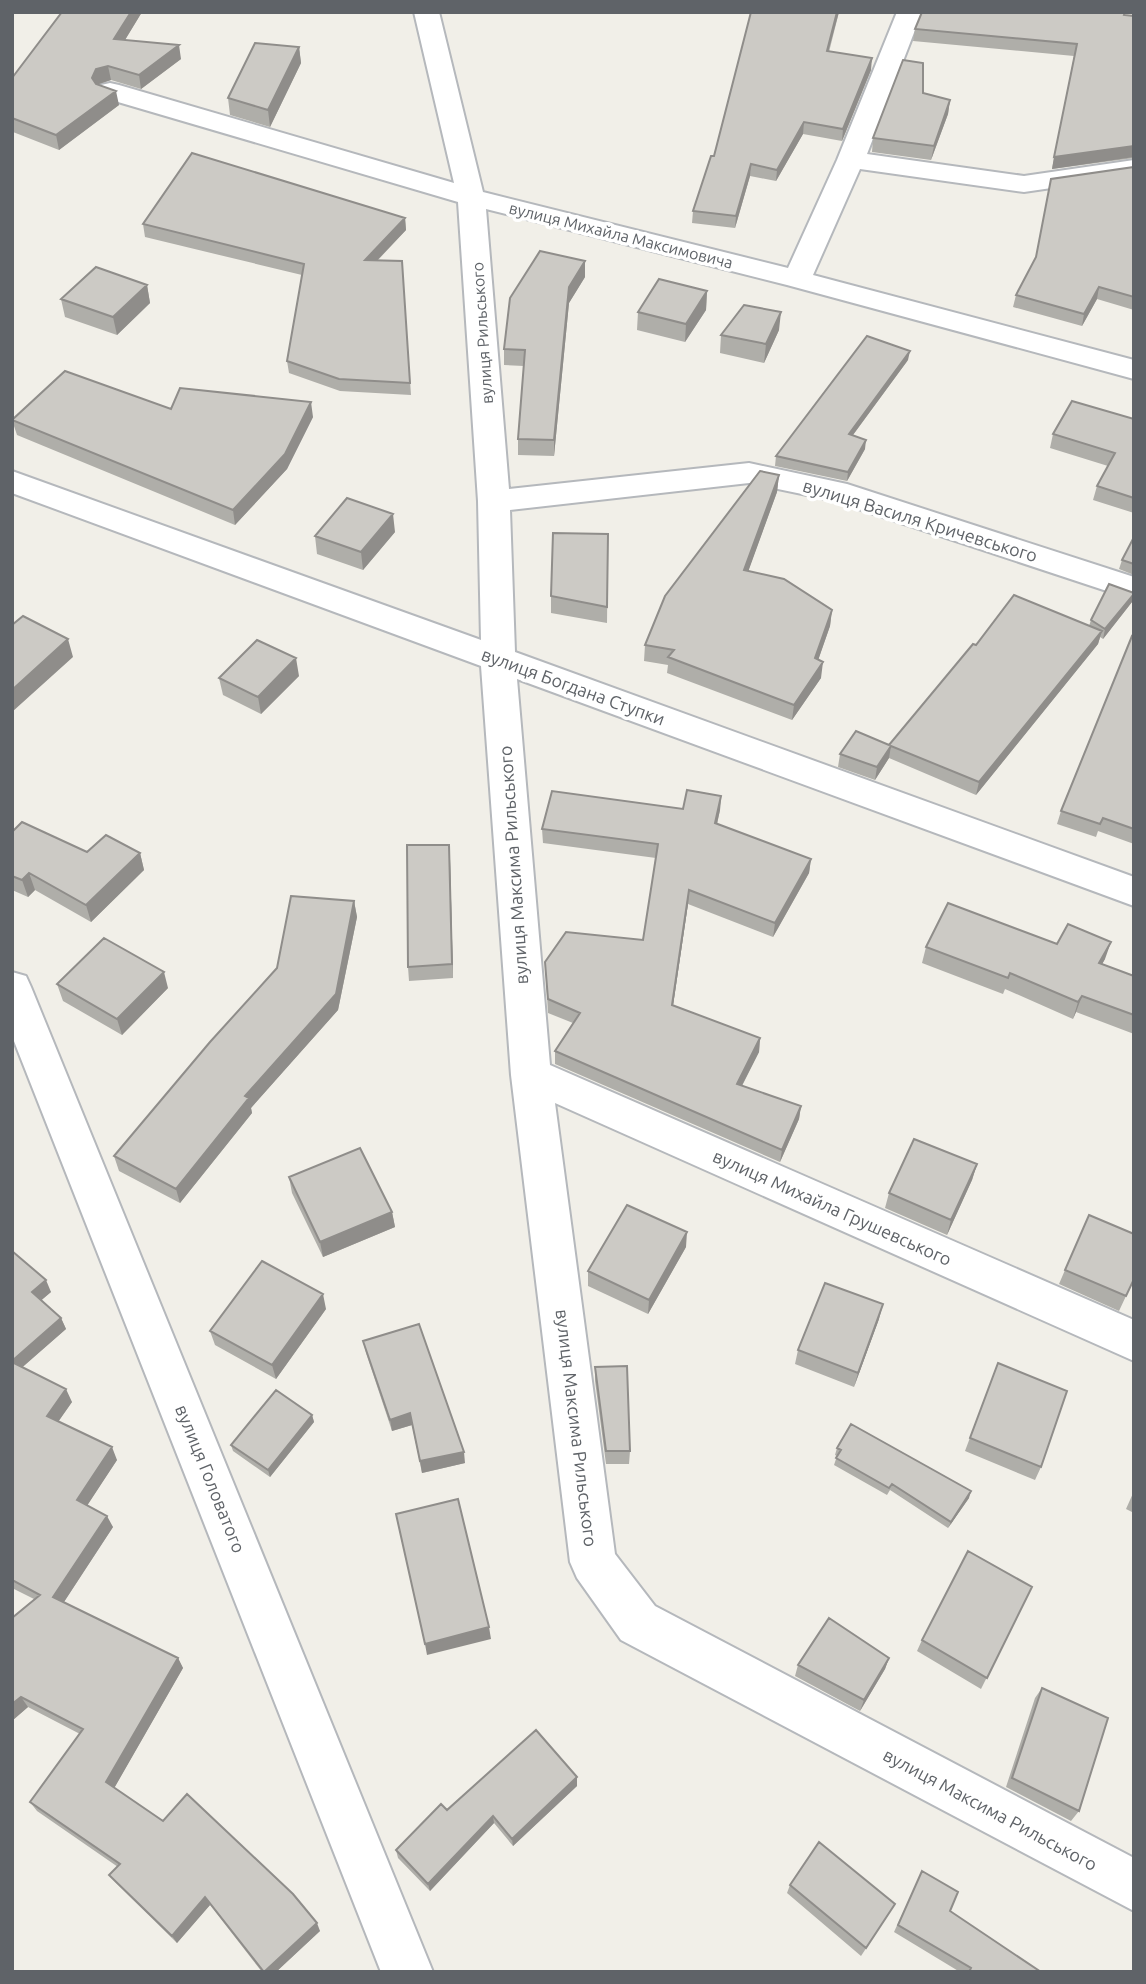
<svg xmlns="http://www.w3.org/2000/svg" width="1146" height="1984" viewBox="0 0 1146 1984" font-family="Ubuntu,sans-serif">
	<style>
		.lines { fill: none; stroke-linecap: round; stroke-linejoin: round }
		.minor-casing { stroke: #b5b8bc; stroke-width: 4 }
		.minor { fill: #fff; fill-rule: evenodd }
		.wall { fill: #afaea9 }
		.shaded-wall { fill: #8f8d8a }
		.building { fill: #cccac5; stroke: #8f8d8a; stroke-width: 2 }
		.labels { text-anchor: middle; stroke-width: 7; stroke-linejoin: round; paint-order: stroke }
		.far-street-label { font-size: 16px; fill: #5f6368; stroke: #fff }
		.street-label { font-size: 18px; fill: #5f6368; stroke: #fff }
	</style>
	<rect width="100%" height="100%" fill="#f1efe8"/>
	<g class="lines">
		<g class="minor-casing">
			<path id="minor" d="M 414,12 L 439,12 L 483,192 L 788,268 L 837,160 L 897,12 L 922,12 L 867,154 L 1024,176 L 1134,160 L 1134,176 L 1024,192 L 860,169 L 813,275 L 1134,360 L 1134,379 L 787,285 L 486,209 L 509,489 L 749,463 L 847,484 L 1134,577 L 1134,600 L 831,500 L 749,483 L 510,510 L 515,652 L 1134,877 L 1134,906 L 517,679 L 550,1065 L 1134,1320 L 1134,1361 L 555,1103 L 615,1554 L 655,1606 L 1134,1858 L 1134,1911 L 621,1640 L 577,1578 L 570,1562 L 511,1075 L 481,666 L 12,493 L 12,471 L 481,640 L 478,501 L 458,202 L 101,97 L 97,91 L 101,85 L 110,83 L 119,85 L 454,183 Z
				M 12,972 L 26,976 L 31,987 L 433,1972 L 381,1972 L 12,1036 Z"/>
		</g>
		<use href="#minor" class="minor"/>
	</g>
	<path class="wall" d="M 142,12 L 125,40 L 181,59 L 141,89 L 111,80 L 99,84 L 98,85 L 119,105 L 59,150 L 13,132 L 12,132 L 12,78 Z
		M 751,12 L 839,12 L 829,52 L 871,70 L 842,141 L 803,134 L 776,181 L 750,176 L 735,228 L 692,223 L 693,211 L 714,156 Z
		M 1124,15 L 1134,16 L 1134,158 L 1052,169 L 1074,56 L 913,41 L 915,29 Z
		M 299,47 L 301,63 L 270,127 L 230,115 L 228,98 Z
		M 923,93 L 950,100 L 948,114 L 931,160 L 872,152 L 873,138 Z
		M 1134,167 L 1134,310 L 1097,299 L 1082,326 L 1013,307 L 1016,295 Z
		M 405,218 L 406,230 L 378,260 L 402,261 L 411,395 L 340,391 L 289,373 L 287,361 L 302,275 L 145,237 L 143,224 Z
		M 585,261 L 585,277 L 569,303 L 554,456 L 518,455 L 518,439 L 524,366 L 504,365 L 504,349 Z
		M 147,285 L 150,303 L 117,335 L 65,317 L 61,299 Z
		M 707,291 L 706,310 L 685,342 L 637,330 L 638,312 Z
		M 779,330 L 764,363 L 720,353 L 721,335 Z
		M 908,360 L 853,435 L 865,449 L 847,481 L 775,466 L 776,456 Z
		M 313,417 L 287,469 L 235,525 L 17,435 L 12,420 Z
		M 1134,419 L 1134,513 L 1093,500 L 1097,486 L 1108,466 L 1050,448 L 1053,434 Z
		M 779,475 L 777,492 L 748,571 L 832,610 L 830,626 L 818,660 L 821,678 L 792,720 L 667,673 L 668,665 L 644,661 L 645,645 Z
		M 395,532 L 363,570 L 317,554 L 315,536 Z
		M 608,534 L 607,623 L 551,613 L 551,596 Z
		M 1134,537 L 1134,575 L 1119,569 L 1122,560 Z
		M 1134,593 L 1132,602 L 1103,639 L 1100,637 L 1098,644 L 976,795 L 889,758 L 875,780 L 838,767 L 840,754 L 889,745 L 976,645 L 1089,626 L 1091,620 Z
		M 1134,637 L 1134,844 L 1098,831 L 1096,837 L 1057,824 L 1061,811 Z
		M 299,676 L 261,714 L 223,695 L 219,678 Z
		M 721,796 L 720,810 L 717,824 L 811,859 L 809,873 L 773,937 L 688,904 L 673,1006 L 760,1038 L 759,1052 L 742,1086 L 801,1106 L 799,1119 L 780,1162 L 555,1064 L 555,1051 L 573,1023 L 548,1013 L 545,962 L 643,940 L 656,858 L 543,843 L 542,829 L 683,809 Z
		M 12,832 L 87,852 L 140,853 L 144,870 L 91,922 L 35,890 L 28,897 L 12,890 Z
		M 450,859 L 453,978 L 409,981 L 408,967 Z
		M 354,901 L 357,917 L 338,1010 L 251,1108 L 252,1113 L 180,1203 L 119,1171 L 114,1156 Z
		M 1057,944 L 1105,959 L 1102,964 L 1134,976 L 1134,1034 L 1076,1012 L 1073,1019 L 1005,989 L 1003,994 L 922,963 L 926,947 Z
		M 57,984 L 168,988 L 122,1035 L 63,1001 Z
		M 977,1164 L 972,1180 L 947,1235 L 885,1208 L 889,1193 Z
		M 289,1177 L 392,1212 L 395,1227 L 323,1257 L 292,1193 Z
		M 686,1247 L 648,1314 L 588,1286 L 588,1271 Z
		M 12,1251 L 51,1292 L 41,1300 L 61,1318 L 66,1329 L 22,1367 L 72,1402 L 58,1422 L 117,1460 L 87,1505 L 113,1527 L 64,1602 L 178,1658 L 183,1668 L 114,1788 L 320,1931 L 276,1972 L 262,1972 L 210,1905 L 177,1943 L 116,1883 L 109,1875 L 118,1867 L 37,1811 L 30,1802 L 80,1734 L 28,1707 L 13,1720 L 12,1719 L 12,1618 L 34,1599 L 12,1588 Z
		M 1065,1270 L 1126,1296 L 1119,1311 L 1059,1284 Z
		M 326,1309 L 276,1379 L 215,1345 L 210,1331 Z
		M 879,1319 L 854,1387 L 795,1364 L 798,1350 Z
		M 363,1341 L 465,1463 L 422,1473 L 412,1425 L 392,1431 L 366,1353 Z
		M 998,1363 L 1041,1467 L 1035,1480 L 965,1451 Z
		M 595,1367 L 630,1451 L 629,1464 L 606,1464 L 595,1381 Z
		M 312,1415 L 314,1422 L 270,1477 L 233,1451 L 231,1445 Z
		M 837,1448 L 969,1498 L 948,1528 L 890,1490 L 887,1495 L 834,1465 L 837,1456 L 835,1455 Z
		M 1134,1491 L 1134,1513 L 1126,1509 Z
		M 1032,1587 L 981,1689 L 917,1651 L 922,1640 Z
		M 889,1658 L 885,1669 L 860,1711 L 795,1676 L 798,1665 Z
		M 1042,1688 L 1079,1811 L 1071,1821 L 1006,1787 L 1035,1698 Z
		M 577,1786 L 513,1846 L 494,1823 L 430,1891 L 398,1858 L 396,1850 L 447,1810 Z
		M 922,1871 L 950,1911 L 1041,1972 L 960,1972 L 894,1932 Z
		M 790,1885 L 890,1912 L 861,1956 L 787,1893 Z"/>
	<path class="shaded-wall" d="M 131,12 L 142,12 L 117,53 L 114,39 Z
		M 837,12 L 839,12 L 825,63 L 827,51 Z
		M 179,45 L 181,59 L 141,89 L 139,75 Z
		M 299,47 L 301,63 L 270,127 L 268,110 Z
		M 872,58 L 871,70 L 842,141 L 843,129 Z
		M 108,66 L 111,80 L 99,84 L 95,92 L 92,78 L 96,69 Z
		M 116,91 L 119,105 L 59,150 L 56,135 Z
		M 950,100 L 948,114 L 931,160 L 934,146 Z
		M 804,122 L 803,134 L 776,181 L 777,170 Z
		M 1134,146 L 1134,157 L 1052,169 L 1054,157 Z
		M 751,164 L 750,176 L 735,228 L 736,216 Z
		M 405,218 L 406,230 L 366,272 L 365,260 Z
		M 585,261 L 585,277 L 569,303 L 554,456 L 554,440 L 569,287 Z
		M 147,285 L 150,303 L 117,335 L 113,317 Z
		M 1099,287 L 1097,299 L 1082,326 L 1084,314 Z
		M 707,291 L 706,310 L 685,342 L 686,324 Z
		M 781,312 L 779,330 L 764,363 L 766,344 Z
		M 910,351 L 908,360 L 847,443 L 849,434 Z
		M 311,402 L 313,417 L 287,469 L 235,525 L 233,510 Z
		M 866,440 L 865,449 L 847,481 L 848,472 Z
		M 779,475 L 777,492 L 743,586 L 744,570 Z
		M 393,514 L 395,532 L 363,570 L 361,552 Z
		M 1134,594 L 1132,602 L 1103,639 L 1105,629 Z
		M 832,610 L 830,626 L 813,675 L 815,658 Z
		M 1102,631 L 1098,644 L 976,795 L 979,782 Z
		M 68,639 L 73,657 L 12,712 L 12,690 Z
		M 296,658 L 299,676 L 261,714 L 258,697 Z
		M 823,662 L 821,678 L 792,720 L 794,705 Z
		M 891,746 L 889,758 L 875,780 L 877,767 Z
		M 721,796 L 720,810 L 714,837 L 715,823 Z
		M 449,845 L 450,859 L 453,978 L 452,964 Z
		M 140,853 L 144,870 L 91,922 L 86,905 Z
		M 811,859 L 809,873 L 773,937 L 775,923 Z
		M 29,873 L 35,890 L 28,897 L 22,880 Z
		M 689,890 L 688,904 L 671,1019 L 672,1005 Z
		M 354,901 L 357,917 L 338,1010 L 251,1108 L 252,1113 L 180,1203 L 176,1189 L 245,1096 Z
		M 1111,942 L 1105,959 L 1093,980 L 1099,963 Z
		M 164,972 L 168,988 L 122,1035 L 117,1019 Z
		M 1082,996 L 1076,1012 L 1073,1019 L 1078,1002 Z
		M 760,1038 L 759,1052 L 736,1097 L 737,1084 Z
		M 801,1106 L 799,1119 L 780,1162 L 782,1150 Z
		M 977,1164 L 972,1180 L 947,1235 L 951,1220 Z
		M 392,1212 L 395,1227 L 323,1257 L 320,1242 Z
		M 687,1232 L 686,1247 L 648,1314 L 649,1300 Z
		M 46,1280 L 51,1292 L 37,1304 L 32,1292 Z
		M 323,1294 L 326,1309 L 276,1379 L 272,1365 Z
		M 883,1304 L 879,1319 L 854,1387 L 858,1373 Z
		M 61,1318 L 66,1329 L 17,1372 L 12,1361 Z
		M 66,1389 L 72,1402 L 53,1429 L 47,1416 Z
		M 410,1413 L 412,1425 L 392,1431 L 390,1420 Z
		M 312,1415 L 314,1422 L 270,1477 L 268,1470 Z
		M 112,1447 L 117,1460 L 83,1512 L 77,1500 Z
		M 464,1452 L 465,1463 L 422,1473 L 420,1461 Z
		M 971,1491 L 969,1498 L 948,1528 L 951,1522 Z
		M 107,1516 L 113,1527 L 60,1608 L 53,1597 Z
		M 489,1627 L 491,1639 L 427,1655 L 425,1644 Z
		M 178,1658 L 183,1668 L 112,1792 L 106,1782 Z
		M 889,1658 L 885,1669 L 860,1711 L 864,1700 Z
		M 21,1697 L 28,1707 L 13,1720 L 12,1704 Z
		M 577,1777 L 577,1786 L 513,1846 L 512,1839 Z
		M 493,1816 L 494,1823 L 430,1891 L 428,1884 Z
		M 205,1897 L 210,1905 L 177,1943 L 172,1936 Z
		M 317,1923 L 320,1931 L 276,1972 L 264,1972 Z"/>
	<path class="building" d="M 62,12 L 131,12 L 114,39 L 179,45 L 139,75 L 108,66 L 96,69 L 92,78 L 96,84 L 116,91 L 56,135 L 12,118 L 12,78 Z
		M 751,12 L 837,12 L 827,51 L 872,58 L 843,129 L 804,122 L 777,170 L 751,164 L 736,216 L 693,211 L 711,156 L 714,156 Z
		M 922,12 L 1125,12 L 1124,15 L 1134,16 L 1134,146 L 1054,157 L 1077,44 L 915,29 Z
		M 255,43 L 299,47 L 268,110 L 228,98 Z
		M 903,60 L 923,63 L 923,93 L 950,100 L 934,146 L 873,138 Z
		M 192,153 L 405,218 L 365,260 L 402,261 L 410,383 L 339,379 L 287,361 L 304,264 L 143,224 Z
		M 1134,167 L 1134,297 L 1099,287 L 1084,314 L 1016,295 L 1036,257 L 1051,179 Z
		M 540,251 L 585,261 L 569,287 L 554,440 L 518,439 L 525,350 L 504,349 L 510,298 Z
		M 96,267 L 147,285 L 113,317 L 61,299 Z
		M 659,279 L 707,291 L 686,324 L 638,312 Z
		M 744,305 L 781,312 L 766,344 L 721,335 Z
		M 867,336 L 910,351 L 849,434 L 866,440 L 848,472 L 776,456 Z
		M 65,371 L 171,409 L 180,388 L 311,402 L 285,454 L 233,510 L 12,420 Z
		M 1072,401 L 1134,419 L 1134,498 L 1097,486 L 1115,453 L 1053,434 Z
		M 760,471 L 779,475 L 744,570 L 784,579 L 832,610 L 815,658 L 823,662 L 794,705 L 668,657 L 674,650 L 645,645 L 665,596 Z
		M 347,498 L 393,514 L 361,552 L 315,536 Z
		M 553,533 L 608,534 L 607,607 L 551,596 Z
		M 1134,537 L 1134,564 L 1122,560 Z
		M 1109,584 L 1134,593 L 1134,594 L 1105,629 L 1091,620 Z
		M 1014,595 L 1102,631 L 979,782 L 891,746 L 877,767 L 840,754 L 856,731 L 889,745 L 973,644 L 976,645 Z
		M 23,616 L 68,639 L 12,690 L 12,625 Z
		M 1132,636 L 1134,637 L 1134,829 L 1103,818 L 1100,824 L 1061,811 Z
		M 257,640 L 296,658 L 258,697 L 219,678 Z
		M 687,790 L 721,796 L 715,823 L 811,859 L 775,923 L 689,890 L 672,1005 L 760,1038 L 737,1084 L 801,1106 L 782,1150 L 555,1051 L 580,1013 L 548,999 L 545,962 L 566,932 L 643,940 L 658,844 L 542,829 L 552,791 L 683,809 Z
		M 22,822 L 87,852 L 106,835 L 140,853 L 86,905 L 29,873 L 22,880 L 12,876 L 12,832 Z
		M 407,845 L 449,845 L 452,964 L 408,967 Z
		M 291,896 L 354,901 L 336,994 L 245,1096 L 249,1098 L 176,1189 L 114,1156 L 210,1042 L 277,968 Z
		M 948,903 L 1057,944 L 1068,924 L 1111,942 L 1099,963 L 1134,976 L 1134,1015 L 1082,996 L 1078,1002 L 1010,973 L 1008,978 L 926,947 Z
		M 104,938 L 164,972 L 117,1019 L 57,984 Z
		M 914,1139 L 977,1164 L 951,1220 L 889,1193 Z
		M 360,1148 L 392,1212 L 320,1242 L 289,1177 Z
		M 627,1205 L 687,1232 L 649,1300 L 588,1271 Z
		M 1089,1215 L 1134,1234 L 1134,1279 L 1126,1296 L 1065,1270 Z
		M 12,1251 L 46,1280 L 32,1292 L 61,1318 L 12,1361 Z
		M 262,1261 L 323,1294 L 272,1365 L 210,1331 Z
		M 825,1283 L 883,1304 L 858,1373 L 798,1350 Z
		M 419,1324 L 464,1452 L 420,1461 L 410,1413 L 390,1420 L 363,1341 Z
		M 12,1362 L 66,1389 L 47,1416 L 112,1447 L 77,1500 L 107,1516 L 53,1597 L 178,1658 L 106,1782 L 163,1821 L 187,1794 L 293,1894 L 317,1923 L 264,1972 L 205,1897 L 172,1936 L 109,1875 L 120,1864 L 30,1802 L 83,1729 L 21,1697 L 12,1704 L 12,1618 L 40,1595 L 12,1580 Z
		M 998,1363 L 1067,1391 L 1041,1467 L 970,1438 Z
		M 627,1366 L 630,1451 L 606,1451 L 595,1367 Z
		M 276,1390 L 312,1415 L 268,1470 L 231,1445 Z
		M 851,1424 L 971,1491 L 951,1522 L 892,1484 L 889,1488 L 836,1458 L 841,1450 L 837,1448 Z
		M 458,1499 L 489,1627 L 425,1644 L 396,1514 Z
		M 968,1551 L 1032,1587 L 987,1678 L 922,1640 Z
		M 829,1618 L 889,1658 L 864,1700 L 798,1665 Z
		M 1042,1688 L 1108,1718 L 1079,1811 L 1012,1778 Z
		M 536,1730 L 577,1777 L 512,1839 L 493,1816 L 428,1884 L 396,1850 L 441,1804 L 447,1810 Z
		M 819,1842 L 895,1904 L 866,1948 L 790,1885 Z
		M 922,1871 L 958,1892 L 950,1911 L 1041,1972 L 969,1972 L 971,1968 L 898,1925 Z"/>
	<g class="labels">
		<g class="far-street-label">
			<text transform="translate(621 235) rotate(14)" y="6">вулиця Михайла Максимовича</text>
			<text transform="translate(482 333) rotate(-94)" y="6">вулиця Рильського</text>
		</g>
		<g class="street-label">
			<text transform="translate(920 521) rotate(17)" y="6">вулиця Василя Кричевського</text>
			<text transform="translate(573 687) rotate(20)" y="6">вулиця Богдана Ступки</text>
			<text transform="translate(514 865) rotate(-94)" y="6">вулиця Максима Рильського</text>
			<text transform="translate(832 1208) rotate(24)" y="6">вулиця Михайла Грушевського</text>
			<text transform="translate(576 1428) rotate(83)" y="6">вулиця Максима Рильського</text>
			<text transform="translate(210 1479) rotate(68)" y="6">вулиця Головатого</text>
			<text transform="translate(990 1810) rotate(28)" y="6">вулиця Максима Рильського</text>
		</g>
	</g>
	<rect width="1146" height="1984" fill="none" stroke="#5f6368" stroke-width="28"/>
</svg>
